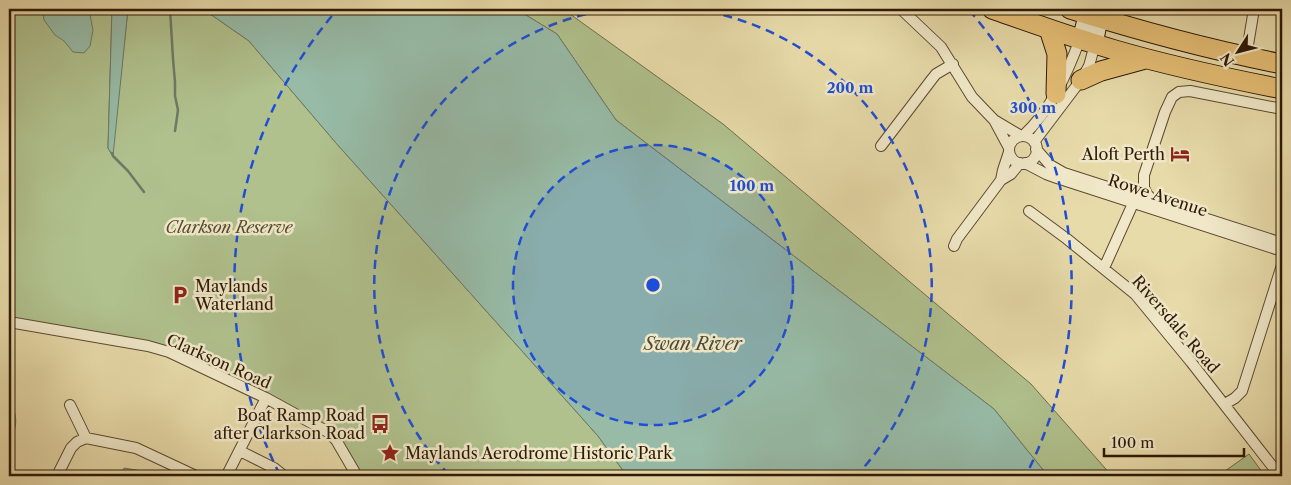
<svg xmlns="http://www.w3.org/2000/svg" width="1291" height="485" viewBox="0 0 1291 485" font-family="'Libre Caslon Text',serif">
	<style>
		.green { fill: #b0c18d; stroke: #6f6d4a }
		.water { fill: #97bba7; stroke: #6d7a67 }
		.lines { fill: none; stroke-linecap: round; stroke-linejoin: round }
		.stream { stroke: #6d7a67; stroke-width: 2.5 }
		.street-casing { stroke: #5c4a30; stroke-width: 12 }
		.secondary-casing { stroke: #2e1907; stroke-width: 17 }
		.highway-casing { stroke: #2e1907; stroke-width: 21 }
		.street { stroke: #f0e8c8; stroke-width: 10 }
		.secondary { stroke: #f0e8c8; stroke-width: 15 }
		.highway { stroke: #e4be75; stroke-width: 19 }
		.ring { fill: none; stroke: #1d4ed8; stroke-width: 2.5; stroke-dasharray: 9 6 }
		.labels { text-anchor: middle; stroke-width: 5; stroke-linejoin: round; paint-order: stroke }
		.poi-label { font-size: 16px; fill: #2e1907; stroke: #f0e8c8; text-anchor: end }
		.street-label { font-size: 16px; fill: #2e1907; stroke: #f0e8c8 }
		.park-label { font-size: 16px; font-style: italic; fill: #554b2f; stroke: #f0e8c8 }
		.water-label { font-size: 18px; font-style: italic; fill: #4e4a37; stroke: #f0e8c8 }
		.centre { fill: #1d4ed8; stroke: #f0e8c8; stroke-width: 2.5 }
		.ring-label { font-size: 15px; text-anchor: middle; font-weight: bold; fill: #1d4ed8; stroke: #f0e8c8; stroke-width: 5; stroke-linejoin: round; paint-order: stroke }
	</style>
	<rect width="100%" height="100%" fill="#e8dbaa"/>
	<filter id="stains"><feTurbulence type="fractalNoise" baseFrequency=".004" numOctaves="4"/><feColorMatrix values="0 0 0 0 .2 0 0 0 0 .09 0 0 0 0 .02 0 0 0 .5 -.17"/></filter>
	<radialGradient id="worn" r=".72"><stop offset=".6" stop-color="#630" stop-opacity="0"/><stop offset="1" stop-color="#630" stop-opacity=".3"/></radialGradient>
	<path class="green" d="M 9,9 L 112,9 L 108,148 L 112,155 L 128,9 L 203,9 L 249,41 L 336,143 L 598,436 L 627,476 L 359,476 L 338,439 L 172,350 L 9,321 Z
		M 516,9 L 563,9 L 723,124 L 1031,384 L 1112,476 L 1048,476 L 994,409 L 616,120 L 557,34 Z
		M 1249,454 L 1265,476 L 1218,476 Z"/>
	<path class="water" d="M 45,9 L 89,9 L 93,30 L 90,46 L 84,53 L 73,52 L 64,41 L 55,35 L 44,20 L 43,14 Z
		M 112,9 L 128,9 L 113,156 L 108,148 Z
		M 203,9 L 516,9 L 557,34 L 616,120 L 994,409 L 1048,476 L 627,476 L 598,436 L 336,143 L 249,41 Z
		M 9,398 C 18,419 18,423 9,444 Z
		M 124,468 L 142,471 L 145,476 L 120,476 Z"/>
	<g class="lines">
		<path class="stream" d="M 170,9 L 173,59 L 175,82 L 175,96 L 178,110 L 175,131
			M 112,153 L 113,156 L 128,171 L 144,192"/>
		<g class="street-casing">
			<path id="street" d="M 902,10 L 941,47 L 972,97 L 994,120 L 1021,136
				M 1246,57 L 1254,9
				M 994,120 L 1009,148
				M 1023,136 C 1051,110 1067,74 1080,39
				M1009 150a14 14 0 1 1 28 0a14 14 0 1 1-28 0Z
				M 1034,142 L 1081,80 L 1089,66 L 1095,44
				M 881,146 L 932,79 L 936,74 L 953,64
				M 1036,149 L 1050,165 L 1064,173 L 1282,243
				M 1025,163 L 1046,174 L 1057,178 L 1282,251
				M 1001,180 L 1003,170 L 1009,152
				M 1153,201 L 1147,194 L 1144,188 L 1144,175 L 1165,112 L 1172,97 L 1179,92 L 1190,91 L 1282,109
				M 1029,211 L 1067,239 L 1135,294 L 1191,362 L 1280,476
				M 954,246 L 957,239 L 1001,180 L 1011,174 L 1020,163
				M 1104,268 L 1135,199
				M 9,322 L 148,346 L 169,352 L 266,398 L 328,432 L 336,440 L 357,476
				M 1225,404 L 1235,398 L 1242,391 L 1282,265
				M 70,405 L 86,438
				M 240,451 L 274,468 L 284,476
				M 57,476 L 71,448 L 77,442 L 86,438 L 136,448 L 196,476
				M 224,476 L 228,473 L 266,398"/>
		</g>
		<g class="secondary-casing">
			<path id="secondary" d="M 1080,39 L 1088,9
				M 1095,44 L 1102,9"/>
		</g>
		<g class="highway-casing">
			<path id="highway" d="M 992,9 C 1032,23 1073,38 1115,50 C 1170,66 1226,78 1282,89
				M 1070,9 C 1140,31 1211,50 1282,64
				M 1049,29 L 1057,54 L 1056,94
				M 1081,80 L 1101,71 L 1145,59"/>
		</g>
		<use href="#street" class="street"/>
		<use href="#secondary" class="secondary"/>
		<use href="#highway" class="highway"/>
	</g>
	<circle cx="653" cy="285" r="140" fill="#1d4ed8" fill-opacity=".12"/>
	<g class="ring">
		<circle cx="653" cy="285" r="140"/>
		<path d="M449 475A279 279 0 0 1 612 9M694 9A279 279 0 0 1 857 475"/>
		<path d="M280 475A419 419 0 0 1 337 10M969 10A419 419 0 0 1 1026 475"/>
	</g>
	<defs>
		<g id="hotel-bare" transform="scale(1.5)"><path d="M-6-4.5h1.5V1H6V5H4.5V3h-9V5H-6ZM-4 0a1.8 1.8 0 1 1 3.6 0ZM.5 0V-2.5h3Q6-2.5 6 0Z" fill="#8f2418" stroke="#f0e8c8" stroke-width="2.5" paint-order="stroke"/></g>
		<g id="parking-bare" transform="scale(1.5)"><path d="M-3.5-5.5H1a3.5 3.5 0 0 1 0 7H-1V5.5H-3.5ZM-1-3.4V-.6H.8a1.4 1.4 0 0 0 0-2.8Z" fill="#8f2418" stroke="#f0e8c8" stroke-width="2.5" paint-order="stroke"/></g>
		<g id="bus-bare" transform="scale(1.5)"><path d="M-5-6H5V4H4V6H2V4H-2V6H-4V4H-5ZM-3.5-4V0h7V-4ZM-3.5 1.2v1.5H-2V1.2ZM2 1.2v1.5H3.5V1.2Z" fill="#8f2418" stroke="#f0e8c8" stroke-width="2.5" paint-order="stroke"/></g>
		<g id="sight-bare" transform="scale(1.5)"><path d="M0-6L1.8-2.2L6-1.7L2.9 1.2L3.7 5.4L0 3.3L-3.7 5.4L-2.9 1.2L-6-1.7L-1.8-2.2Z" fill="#8f2418" stroke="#f0e8c8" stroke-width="2.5" paint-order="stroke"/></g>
	</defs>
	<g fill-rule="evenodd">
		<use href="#hotel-bare" x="1180" y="154"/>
		<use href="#parking-bare" x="180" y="295"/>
		<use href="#bus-bare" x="380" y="424"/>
		<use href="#sight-bare" x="390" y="453"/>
	</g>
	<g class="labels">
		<g class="poi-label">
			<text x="1165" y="160">Aloft Perth</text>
			<text x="195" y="292" text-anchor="start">Maylands<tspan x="195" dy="18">Waterland</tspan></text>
			<text x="365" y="421">Boat Ramp Road<tspan x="365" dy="18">after Clarkson Road</tspan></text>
			<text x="405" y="459" text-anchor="start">Maylands Aerodrome Historic Park</text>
		</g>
		<g class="street-label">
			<text transform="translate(1158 195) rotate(18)" y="6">Rowe Avenue</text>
			<text transform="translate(1176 324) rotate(49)" y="6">Riversdale Road</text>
			<text transform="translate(219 361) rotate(24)" y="6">Clarkson Road</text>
		</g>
		<g class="park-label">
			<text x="229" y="233">Clarkson Reserve</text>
		</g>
		<g class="water-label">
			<text x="693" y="350">Swan River</text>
		</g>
	</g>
	<circle cx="653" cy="285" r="8" class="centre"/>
	<g class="ring-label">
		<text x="850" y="93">200 m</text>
		<text x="1033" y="113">300 m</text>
		<text x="752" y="191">100 m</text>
	</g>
	<rect width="1291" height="485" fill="none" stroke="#e8dbaa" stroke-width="30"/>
	<rect x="10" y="10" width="1271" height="465" fill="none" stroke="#2e1907" stroke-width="2.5"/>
	<rect x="15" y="15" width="1261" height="455" fill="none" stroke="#2e1907"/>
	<g transform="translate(1238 52) rotate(234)" stroke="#f0e8c8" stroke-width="4" paint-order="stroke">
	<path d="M0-4L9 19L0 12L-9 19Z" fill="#2e1907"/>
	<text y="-8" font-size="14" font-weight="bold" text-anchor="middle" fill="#2e1907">N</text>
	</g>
	<path d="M1104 448v8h140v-8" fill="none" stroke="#2e1907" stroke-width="2.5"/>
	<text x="1111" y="448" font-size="15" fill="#2e1907" stroke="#f0e8c8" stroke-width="4" paint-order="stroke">100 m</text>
	<rect width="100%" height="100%" filter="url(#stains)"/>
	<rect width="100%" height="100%" fill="url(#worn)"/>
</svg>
